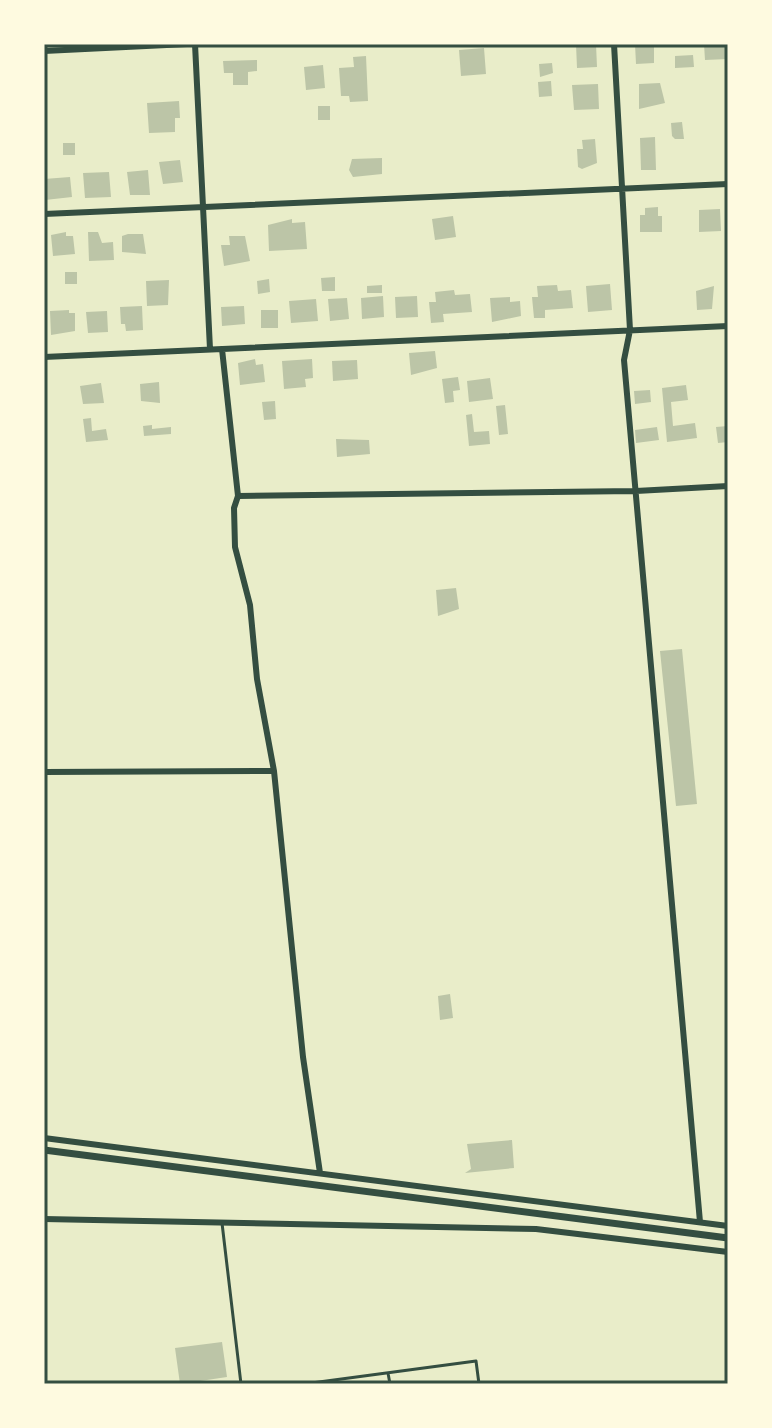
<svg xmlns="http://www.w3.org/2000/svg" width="772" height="1428" viewBox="0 0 772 1428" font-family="'Nunito Sans',sans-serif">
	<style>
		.building { fill: #bcc5a7 }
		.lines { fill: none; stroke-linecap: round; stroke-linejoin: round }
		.service { stroke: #344e41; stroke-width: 3 }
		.minor { stroke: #344e41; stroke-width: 6 }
		.tertiary { stroke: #344e41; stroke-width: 7 }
		.neatline { fill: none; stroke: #344e41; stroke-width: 3 }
	</style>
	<rect width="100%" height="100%" fill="#e9edc9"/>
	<path class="building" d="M 576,44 L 596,44 L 597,67 L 577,68 Z
		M 635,44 L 654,44 L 654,63 L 636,64 Z
		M 704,44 L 728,44 L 728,59 L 705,60 Z
		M 484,48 L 486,74 L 461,76 L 459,50 Z
		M 693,55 L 694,67 L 675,68 L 675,56 Z
		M 366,56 L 368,101 L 350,102 L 349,96 L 341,96 L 339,68 L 354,67 L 353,57 Z
		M 257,60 L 257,71 L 248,72 L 248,85 L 233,85 L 233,73 L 224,73 L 223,61 Z
		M 552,63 L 553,73 L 540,77 L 539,64 Z
		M 323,65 L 325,88 L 306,90 L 304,67 Z
		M 551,81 L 552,96 L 539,97 L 538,82 Z
		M 660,83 L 665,103 L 639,109 L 639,84 Z
		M 598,84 L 599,109 L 574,110 L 572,85 Z
		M 179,101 L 180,118 L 175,118 L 175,132 L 149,133 L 147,103 Z
		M 318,106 L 330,106 L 330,120 L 318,120 Z
		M 682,122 L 684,139 L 675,139 L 672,136 L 671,123 Z
		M 655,137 L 656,170 L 641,170 L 640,138 Z
		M 595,139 L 597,163 L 582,169 L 578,167 L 577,149 L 583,149 L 582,140 Z
		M 63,143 L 75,143 L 75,155 L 63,155 Z
		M 382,158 L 382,174 L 353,177 L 349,170 L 352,159 Z
		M 180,160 L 183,182 L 163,184 L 159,162 Z
		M 148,170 L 150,195 L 130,195 L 127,172 Z
		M 109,172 L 111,197 L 85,198 L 83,173 Z
		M 70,177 L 72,197 L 45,200 L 44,179 Z
		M 658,207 L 658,216 L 662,216 L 662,232 L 640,232 L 640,215 L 645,215 L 645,208 Z
		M 720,209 L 721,231 L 699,232 L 699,210 Z
		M 453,216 L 456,237 L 435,240 L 432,219 Z
		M 292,219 L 292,223 L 305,222 L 307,249 L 269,251 L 268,225 Z
		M 66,232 L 66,236 L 73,236 L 75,254 L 53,256 L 51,235 Z
		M 88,232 L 98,232 L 102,243 L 113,242 L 114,260 L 89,261 Z
		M 128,234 L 143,234 L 146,254 L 122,252 L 122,236 Z
		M 229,236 L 245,236 L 250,261 L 224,266 L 221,245 L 230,245 Z
		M 65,272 L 77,272 L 77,284 L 65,284 Z
		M 335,277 L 335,291 L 322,291 L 321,278 Z
		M 269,279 L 270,292 L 258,294 L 257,281 Z
		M 169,280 L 168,305 L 147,306 L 146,281 Z
		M 610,284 L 612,310 L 588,312 L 586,286 Z
		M 382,285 L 382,293 L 367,293 L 367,286 Z
		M 557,285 L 558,291 L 571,290 L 573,308 L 545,310 L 545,318 L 534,318 L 532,297 L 538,297 L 537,286 Z
		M 714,286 L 712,309 L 697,310 L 696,291 Z
		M 454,290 L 455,295 L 470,294 L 472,312 L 443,314 L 444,322 L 431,323 L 429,302 L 436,302 L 435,292 Z
		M 383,296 L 384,317 L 362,319 L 361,298 Z
		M 417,296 L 418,317 L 396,318 L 395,297 Z
		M 510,297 L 510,302 L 520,301 L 521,316 L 492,322 L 490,298 Z
		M 347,298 L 349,319 L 330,321 L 328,299 Z
		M 316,299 L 318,321 L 291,323 L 289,301 Z
		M 142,306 L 143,330 L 126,331 L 125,324 L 121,324 L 120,307 Z
		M 244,306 L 245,324 L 222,326 L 221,307 Z
		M 69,310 L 69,313 L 75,313 L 75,331 L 51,335 L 50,311 Z
		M 261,310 L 278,310 L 278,328 L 261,328 Z
		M 107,311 L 108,332 L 88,333 L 86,312 Z
		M 435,351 L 437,368 L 411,375 L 409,353 Z
		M 255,359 L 256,365 L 263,364 L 265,382 L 240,385 L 238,363 Z
		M 312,359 L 313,378 L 305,379 L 306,387 L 284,389 L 282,361 Z
		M 357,360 L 358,379 L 333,381 L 332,361 Z
		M 458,377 L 460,390 L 453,391 L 454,402 L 445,403 L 442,379 Z
		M 490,378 L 493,399 L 469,402 L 467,381 Z
		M 159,382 L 160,403 L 141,401 L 140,384 Z
		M 101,383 L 104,403 L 83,404 L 80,386 Z
		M 686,385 L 688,400 L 671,402 L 673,426 L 695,423 L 697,438 L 667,442 L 662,388 Z
		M 650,390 L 651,402 L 635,404 L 634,391 Z
		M 275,401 L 276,419 L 264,420 L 262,402 Z
		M 505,405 L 508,434 L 499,435 L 496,406 Z
		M 472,414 L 474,432 L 489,431 L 490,444 L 469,446 L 466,415 Z
		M 91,418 L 92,431 L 106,429 L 108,440 L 86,442 L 83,419 Z
		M 152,425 L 152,429 L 171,427 L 171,434 L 144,436 L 143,426 Z
		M 728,426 L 728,442 L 718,443 L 716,427 Z
		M 657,427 L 659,440 L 636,443 L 635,430 Z
		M 336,439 L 369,440 L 370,454 L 337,457 Z
		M 456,588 L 459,609 L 438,616 L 436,590 Z
		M 682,649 L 697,804 L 676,806 L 660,651 Z
		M 450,994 L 453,1018 L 440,1020 L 438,996 Z
		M 512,1140 L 514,1168 L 465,1173 L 471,1169 L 467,1144 Z
		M 222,1342 L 227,1377 L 180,1384 L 175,1348 Z"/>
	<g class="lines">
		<path class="service" d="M 222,1223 L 241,1384
			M 388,1373 L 390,1384
			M 304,1384 L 476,1361 L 479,1384"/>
		<path class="minor" d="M 195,44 L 210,349
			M 614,44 L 630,330 L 624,360 L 700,1222
			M 44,51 L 187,44
			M 44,214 L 728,184
			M 222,349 L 238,496 L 234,508 L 235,547 L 250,605 L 257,679 L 274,771 L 303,1057 L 320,1173
			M 44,357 L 728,326
			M 238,496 L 636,491 L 728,486
			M 44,772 L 274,771
			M 44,1138 L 728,1226
			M 44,1219 L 536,1229 L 728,1252"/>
		<path class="tertiary" d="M 44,1150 L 728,1238"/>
	</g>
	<rect width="772" height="1428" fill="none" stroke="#fefae0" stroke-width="92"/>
	<rect x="46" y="46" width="680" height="1336" class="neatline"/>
</svg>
